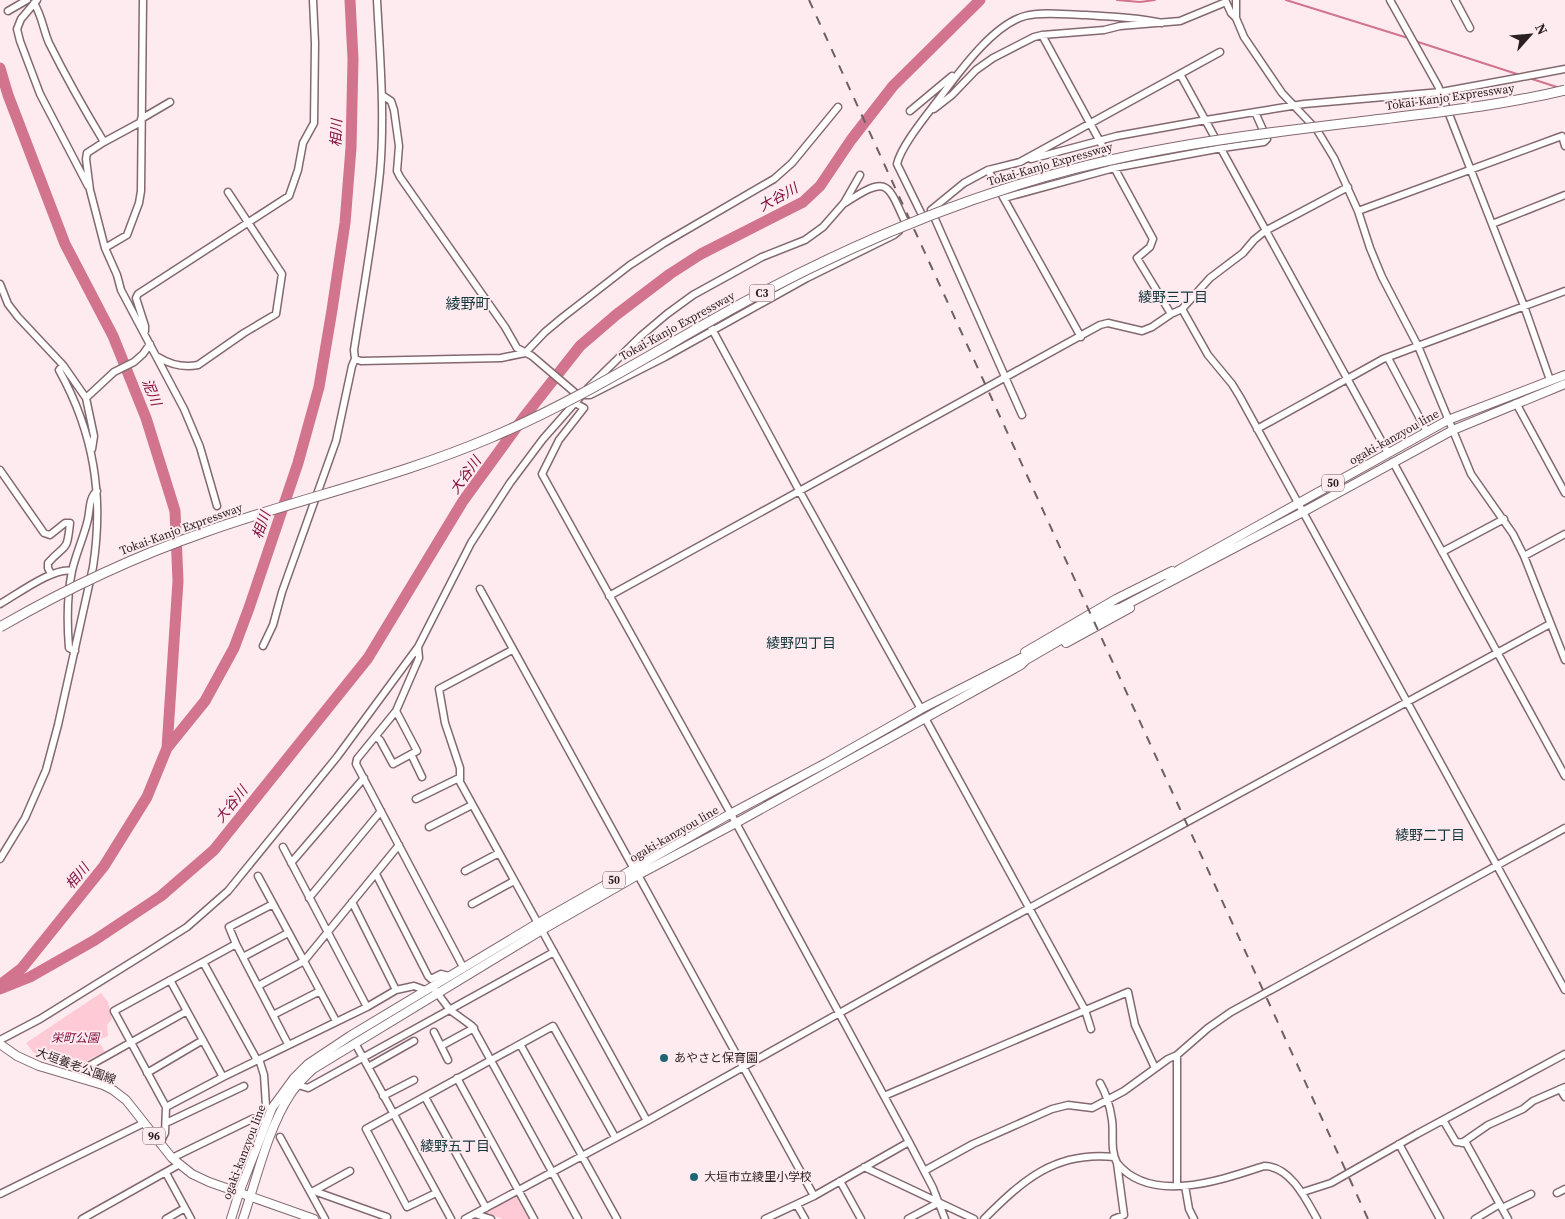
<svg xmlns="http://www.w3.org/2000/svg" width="1565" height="1219" viewBox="0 0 1565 1219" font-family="'Source Serif 4','Noto Sans JP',serif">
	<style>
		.green { fill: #fdcad5 }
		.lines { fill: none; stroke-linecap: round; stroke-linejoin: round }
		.stream { stroke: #d2748d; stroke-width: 2 }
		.river { stroke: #d2748d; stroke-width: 11 }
		.minor-casing { stroke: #83696e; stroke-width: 9 }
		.major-casing { stroke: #83696e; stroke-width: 10 }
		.minor { stroke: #fff; stroke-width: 6 }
		.major { stroke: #fff; stroke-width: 8 }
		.rail { stroke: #6d6063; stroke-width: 2; stroke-dasharray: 9 9; stroke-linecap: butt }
		.highway-bridge-casing { stroke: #83696e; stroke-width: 11; stroke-linecap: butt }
		.highway-bridge { stroke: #fff; stroke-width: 9 }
		.poi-dot { fill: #1d6573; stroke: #feebef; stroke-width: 2 }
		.labels { text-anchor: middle; stroke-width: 4; stroke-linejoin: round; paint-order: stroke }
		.shield { fill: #feebef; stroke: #6a5c60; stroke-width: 1 }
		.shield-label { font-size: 11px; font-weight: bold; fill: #2a1f22 }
		.street-label { font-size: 12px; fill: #2a1f22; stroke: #feebef }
		.park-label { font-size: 12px; font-style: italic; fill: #820f3e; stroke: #feebef }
		.poi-label { font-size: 12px; fill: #2a1f22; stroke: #feebef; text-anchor: start }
		.water-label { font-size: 14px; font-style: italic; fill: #820f3e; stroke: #feebef }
		.neighbourhood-label { font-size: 14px; fill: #14353c; stroke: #feebef }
		.quarter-label { font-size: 15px; fill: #14353c; stroke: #feebef }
	</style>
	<rect width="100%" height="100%" fill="#feebef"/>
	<path class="green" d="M 101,993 L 108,1002 L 112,1019 L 107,1025 L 108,1036 L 98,1040 L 105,1052 L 82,1063 L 34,1053 L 26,1043 Z
		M 516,1194 L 530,1219 L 503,1219 L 484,1212 Z"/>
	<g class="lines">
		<path class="stream" d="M 1117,0 L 1140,2 L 1155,0
			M 1286,0 L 1408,38
			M 1415,41 L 1520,75
			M 1529,78 L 1560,88"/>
		<path class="river" d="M 0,68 L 8,95 L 65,244 L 113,336 L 146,418 L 175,511 L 178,581 L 167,748
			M 0,985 L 22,968 L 104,866 L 147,797 L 167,748 L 205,701 L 234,648 L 249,608 L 298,463 L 319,387 L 332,310 L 345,223 L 351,148 L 353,59 L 350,0
			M 0,989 L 30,977 L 95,940 L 161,896 L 214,850 L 368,658 L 463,501 L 524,417 L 580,346 L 616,315 L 670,274 L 701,254 L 803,202 L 820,186 L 851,140 L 893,86 L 980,0"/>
		<g class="minor-casing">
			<path id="minor" d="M 37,0 L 21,19 L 17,29 L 20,41 L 40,94 L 88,186
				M 1236,0 L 1236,18 L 1244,37 L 1282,93 L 1317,130 L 1334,158 L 1358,211 L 1370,248 L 1382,277 L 1418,346 L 1471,474 L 1513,534 L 1524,556 L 1565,660
				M 1390,0 L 1438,86 L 1524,306 L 1550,380
				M 1455,0 L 1470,28
				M 34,3 C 42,16 43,29 49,43 C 66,77 84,109 104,142
				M 8,11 L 27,0
				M 1042,35 L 1153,239 L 1150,247 L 1137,258 L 1171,314
				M 1180,74 L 1388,453
				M 382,95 L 391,101 L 394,110 L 399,146 L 397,171 L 400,177 L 505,327 L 517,348 L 532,356 L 580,397
				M 934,109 L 952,95 L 976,70 L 993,58 L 1034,37 L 1042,35 L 1104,30 L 1120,26 L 1180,21 L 1226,2 L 1231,13 L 1236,18
				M 910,111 L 952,76
				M 141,119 L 170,102
				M 141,122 L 104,142 L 87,153 L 86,159 L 90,190 L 105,248 L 117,275 L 121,290 L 184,409 L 200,447 L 217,506
				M 1031,159 L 1117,136 L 1206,120 L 1304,104 L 1441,92 L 1565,69
				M 988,170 L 1081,337
				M 1004,198 L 1114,168 L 1222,148 L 1264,142 L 1267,139 L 1255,112
				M 845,203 C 888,175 887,182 906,224 L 910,222
				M 1358,211 L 1562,136 L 1565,146
				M 922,215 L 897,164 C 901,146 926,116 938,100 C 958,74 992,25 1025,16 C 1044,11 1067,15 1086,15 C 1112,17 1137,17 1162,23
				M 1492,224 L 1565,195
				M 105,248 L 127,235 L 139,203 L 141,191 L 143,0
				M 0,284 L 8,304 L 18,317 L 63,365 L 86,398 L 94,436 L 92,449
				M 1182,309 L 1208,355 L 1232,384 L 1240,397 L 1565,990
				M 706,318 L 800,492 L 921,709
				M 145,331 L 145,326 L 136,298 L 138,294 L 289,196 L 298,170 L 303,143 L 314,123 L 315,43 L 313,0
				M 158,357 C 171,365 183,368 198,365 L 244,333 L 276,314 L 282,274 L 228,192
				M 1388,358 L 1427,432
				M 355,359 L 361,361 L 501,358 L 525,353 L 545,332 L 563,317 L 630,265 L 664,243 L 774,179 L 792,163 L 838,107
				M 588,388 L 641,336 L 667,314 L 693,295 L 762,257 L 805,240 L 823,227 L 844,203 L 860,175
				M 581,395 L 590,395 L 665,357 L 807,278 L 894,235 L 899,231
				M 86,398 L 114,372 L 134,362 L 143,354 L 150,344
				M 575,403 L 584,408 L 559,440 L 542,474 L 736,823 L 909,1142 L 933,1188 L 945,1219
				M 1516,403 L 1565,493
				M 1022,415 L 931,210 L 964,183 L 988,170 L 1020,162 L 1220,52
				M 1257,429 L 1383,359 L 1565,291
				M 1393,462 L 1565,776
				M 0,470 L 44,533 L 50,535 L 65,523 L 70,523 C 67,553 66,543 48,563 L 48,568 L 51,574
				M 1442,552 L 1504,519
				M 1524,556 L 1565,534
				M 480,589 L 634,869
				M 609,596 L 1100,325 L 1108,323 L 1142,331 L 1152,327 L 1171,314 L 1182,309 L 1210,278 L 1243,253 L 1254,240 L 1265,231 L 1348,187
				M 0,604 C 16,595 55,566 72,571
				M 263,646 L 273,625 L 282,592 L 336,441 L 352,366 L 355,359 L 354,350 C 363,291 374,232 380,172 C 385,115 380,57 377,0
				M 418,647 L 419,658 L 396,711 L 357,759 L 356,764 L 463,967
				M 512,650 L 439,689 L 445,723 L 460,768 L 460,782 L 647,1121
				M 75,651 L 69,648 C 67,623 67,595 72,571 C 76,553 84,537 88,519 C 90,510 89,497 97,491
				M 925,718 L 1085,1010 L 1091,1029
				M 376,737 L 380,740 L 393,764 L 417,751 L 396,711
				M 411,754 L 422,777
				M 416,799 L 459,778
				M 429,827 L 472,805
				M 283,847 L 367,1007
				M 0,859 L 25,818 L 46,770 L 58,725 L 93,567 C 104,496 94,433 59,370 L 63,365
				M 291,863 L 364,778
				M 465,871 L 499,853
				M 376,874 L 428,976 L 431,979 L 441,974 L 449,976
				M 638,875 L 814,1196
				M 309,898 L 381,811
				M 352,902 L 396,990
				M 472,904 L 514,881
				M 236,944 L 229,927 L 273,904
				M 243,957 L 288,933
				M 203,962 L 257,1060
				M 170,980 L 223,1077
				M 258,986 L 304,961 L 258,876
				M 432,986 L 450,1010 L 472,1026 L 578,1219
				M 273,1015 L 320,991
				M 336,1021 L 304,961 L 399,845
				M 434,1032 L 448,1060
				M 0,1040 L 40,1019 L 143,955 L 187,927 L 228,891 L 337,757 L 418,647 L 471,543 L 510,483 L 543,439 L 581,396
				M 355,1043 L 451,1219
				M 520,1044 L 617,1219
				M 441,1046 L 474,1028
				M 1177,1055 L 1177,1185
				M 259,1059 L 264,1075 L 266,1106
				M 87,1067 L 187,1011
				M 368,1067 L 414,1041
				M 147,1073 L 203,1040
				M 457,1078 L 534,1219
				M 1100,1083 C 1107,1095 1110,1106 1112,1120 C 1114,1134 1110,1150 1117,1163 L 1124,1215 L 1114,1219
				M 298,1085 L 308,1088 L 554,952
				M 1560,1089 L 1565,1097
				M 383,1096 L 414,1080
				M 884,1096 L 1128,992 L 1135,1025 L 1155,1068
				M 425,1097 L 486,1208
				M 166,1107 L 223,1077 L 367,1007 L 396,990 L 414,986 L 425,990
				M 1443,1120 L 1456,1142 L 1466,1143 L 1508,1219
				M 166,1123 L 244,1086
				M 280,1137 L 325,1219
				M 160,1143 L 165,1133 L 166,1107 L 114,1011 L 236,944 L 288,1044
				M 1462,1143 L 1488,1125 L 1523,1109 L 1533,1101 L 1565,1087
				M 1399,1144 L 1440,1219
				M 172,1158 L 252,1119 L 258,1118 L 266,1122
				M 1117,1163 C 1151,1205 1221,1180 1264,1166 C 1290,1166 1306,1199 1317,1219
				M 864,1167 L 974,1219
				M 924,1171 L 973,1144 L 1052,1109 L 1068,1105 L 1092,1108 L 1124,1091 L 1168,1059 L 1177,1055 L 1208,1028 L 1231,1012 L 1565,828
				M 166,1173 L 191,1219
				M 840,1181 L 861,1219
				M 1185,1186 L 1189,1209 L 1194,1219
				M 314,1191 L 387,1217
				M 312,1192 L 350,1171
				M 1303,1192 L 1331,1183 L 1417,1134 L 1565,1054
				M 436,1193 L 407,1207 L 366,1129 L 553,1026 L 615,1137
				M 1557,1193 L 1565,1189
				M 0,1194 L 144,1123
				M 797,1205 L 805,1219
				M 1502,1208 L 1531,1194
				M 475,1214 L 491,1219
				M 82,1219 L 180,1164
				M 166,1219 L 185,1208
				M 465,1219 L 647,1121 L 934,960 L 1550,624
				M 765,1219 L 814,1196 L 909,1142
				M 908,1219 L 938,1203
				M 984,1219 C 1023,1180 1055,1151 1114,1157
				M 1475,1219 L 1500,1204"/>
		</g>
		<g class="major-casing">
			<path id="major" d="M 1169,577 L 1180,569 L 1448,420 L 1565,375
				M 1066,643 L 1130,608
				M 1025,652 L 1116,599 L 1172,571
				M 0,1044 L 17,1056 L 39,1066 L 103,1085 L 113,1090 L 126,1100 L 172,1158 L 192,1174 L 209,1182 L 314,1219
				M 231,1219 L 239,1193 L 272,1108 L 294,1078 L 308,1064 L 350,1036 L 538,923 L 730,814 L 826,763 L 921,709 L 1031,653
				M 243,1219 C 256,1181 268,1128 290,1095 C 296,1085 305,1077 313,1069 L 542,930 L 638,875 L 736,823 L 1021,665 L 1026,660 L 1112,610 L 1120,608 L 1303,512 L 1453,430 L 1565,384"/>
		</g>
		<use href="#minor" class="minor"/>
		<use href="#major" class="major"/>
		<path class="rail" d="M 809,0 L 1368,1219"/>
		<g class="highway-bridge-casing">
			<path id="highway-bridge" d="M 0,627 C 66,589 133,557 205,532 C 300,498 399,477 492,437 C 587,397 674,339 765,291 C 864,239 968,196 1077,168 C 1175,143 1274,132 1374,120 C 1438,112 1503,105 1565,90"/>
		</g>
		<use href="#highway-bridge" class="highway-bridge"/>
	</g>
	<g class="poi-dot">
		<circle cx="664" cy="1058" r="5"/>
		<circle cx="694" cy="1177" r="5"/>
	</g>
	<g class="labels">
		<g class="shield">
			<rect x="749.5" y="284.5" width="25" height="17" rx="4"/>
			<rect x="1322" y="474.5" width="22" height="17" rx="4"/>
			<rect x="603" y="871.5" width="22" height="17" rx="4"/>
			<rect x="143" y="1127.5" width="22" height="17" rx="4"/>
		</g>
		<g class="shield-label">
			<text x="762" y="297">C3</text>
			<text x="1333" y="487">50</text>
			<text x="614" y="884">50</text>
			<text x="154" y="1140">96</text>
		</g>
		<g class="street-label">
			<text transform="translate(1450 97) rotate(-8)" y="4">Tokai-Kanjo Expressway</text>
			<text transform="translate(1050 164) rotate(-16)" y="4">Tokai-Kanjo Expressway</text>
			<text transform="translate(677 326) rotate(-29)" y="4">Tokai-Kanjo Expressway</text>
			<text transform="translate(1394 437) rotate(-29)" y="4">ogaki-kanzyou line</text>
			<text transform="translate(181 529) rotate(-20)" y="4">Tokai-Kanjo Expressway</text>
			<text transform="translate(674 834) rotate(-30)" y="4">ogaki-kanzyou line</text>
			<text transform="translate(76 1066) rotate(20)" y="4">大垣養老公園線</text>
			<text transform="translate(244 1152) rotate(-69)" y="4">ogaki-kanzyou line</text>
		</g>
		<g class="park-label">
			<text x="75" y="1042">栄町公園</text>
		</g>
		<g class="poi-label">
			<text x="674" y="1062">あやさと保育園</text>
			<text x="704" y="1181">大垣市立綾里小学校</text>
		</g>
		<g class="water-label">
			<text transform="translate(336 133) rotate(-88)" y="5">相川</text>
			<text transform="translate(778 197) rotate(-29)" y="5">大谷川</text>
			<text transform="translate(152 392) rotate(68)" y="5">泥川</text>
			<text transform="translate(465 475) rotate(-54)" y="5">大谷川</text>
			<text transform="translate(261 525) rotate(-71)" y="5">相川</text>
			<text transform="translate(231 804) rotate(-51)" y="5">大谷川</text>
			<text transform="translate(77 876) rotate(-51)" y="5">相川</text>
		</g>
		<g class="neighbourhood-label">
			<text x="1173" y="302">綾野三丁目</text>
			<text x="801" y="648">綾野四丁目</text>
			<text x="1430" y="840">綾野二丁目</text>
			<text x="455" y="1151">綾野五丁目</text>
		</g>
		<g class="quarter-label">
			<text x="468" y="309">綾野町</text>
		</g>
	</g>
	<g transform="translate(1530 35) rotate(63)" stroke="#feebef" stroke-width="4" paint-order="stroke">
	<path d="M0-4L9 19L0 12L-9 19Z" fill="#2a1f22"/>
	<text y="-8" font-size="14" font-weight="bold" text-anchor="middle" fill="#2a1f22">N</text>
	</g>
</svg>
